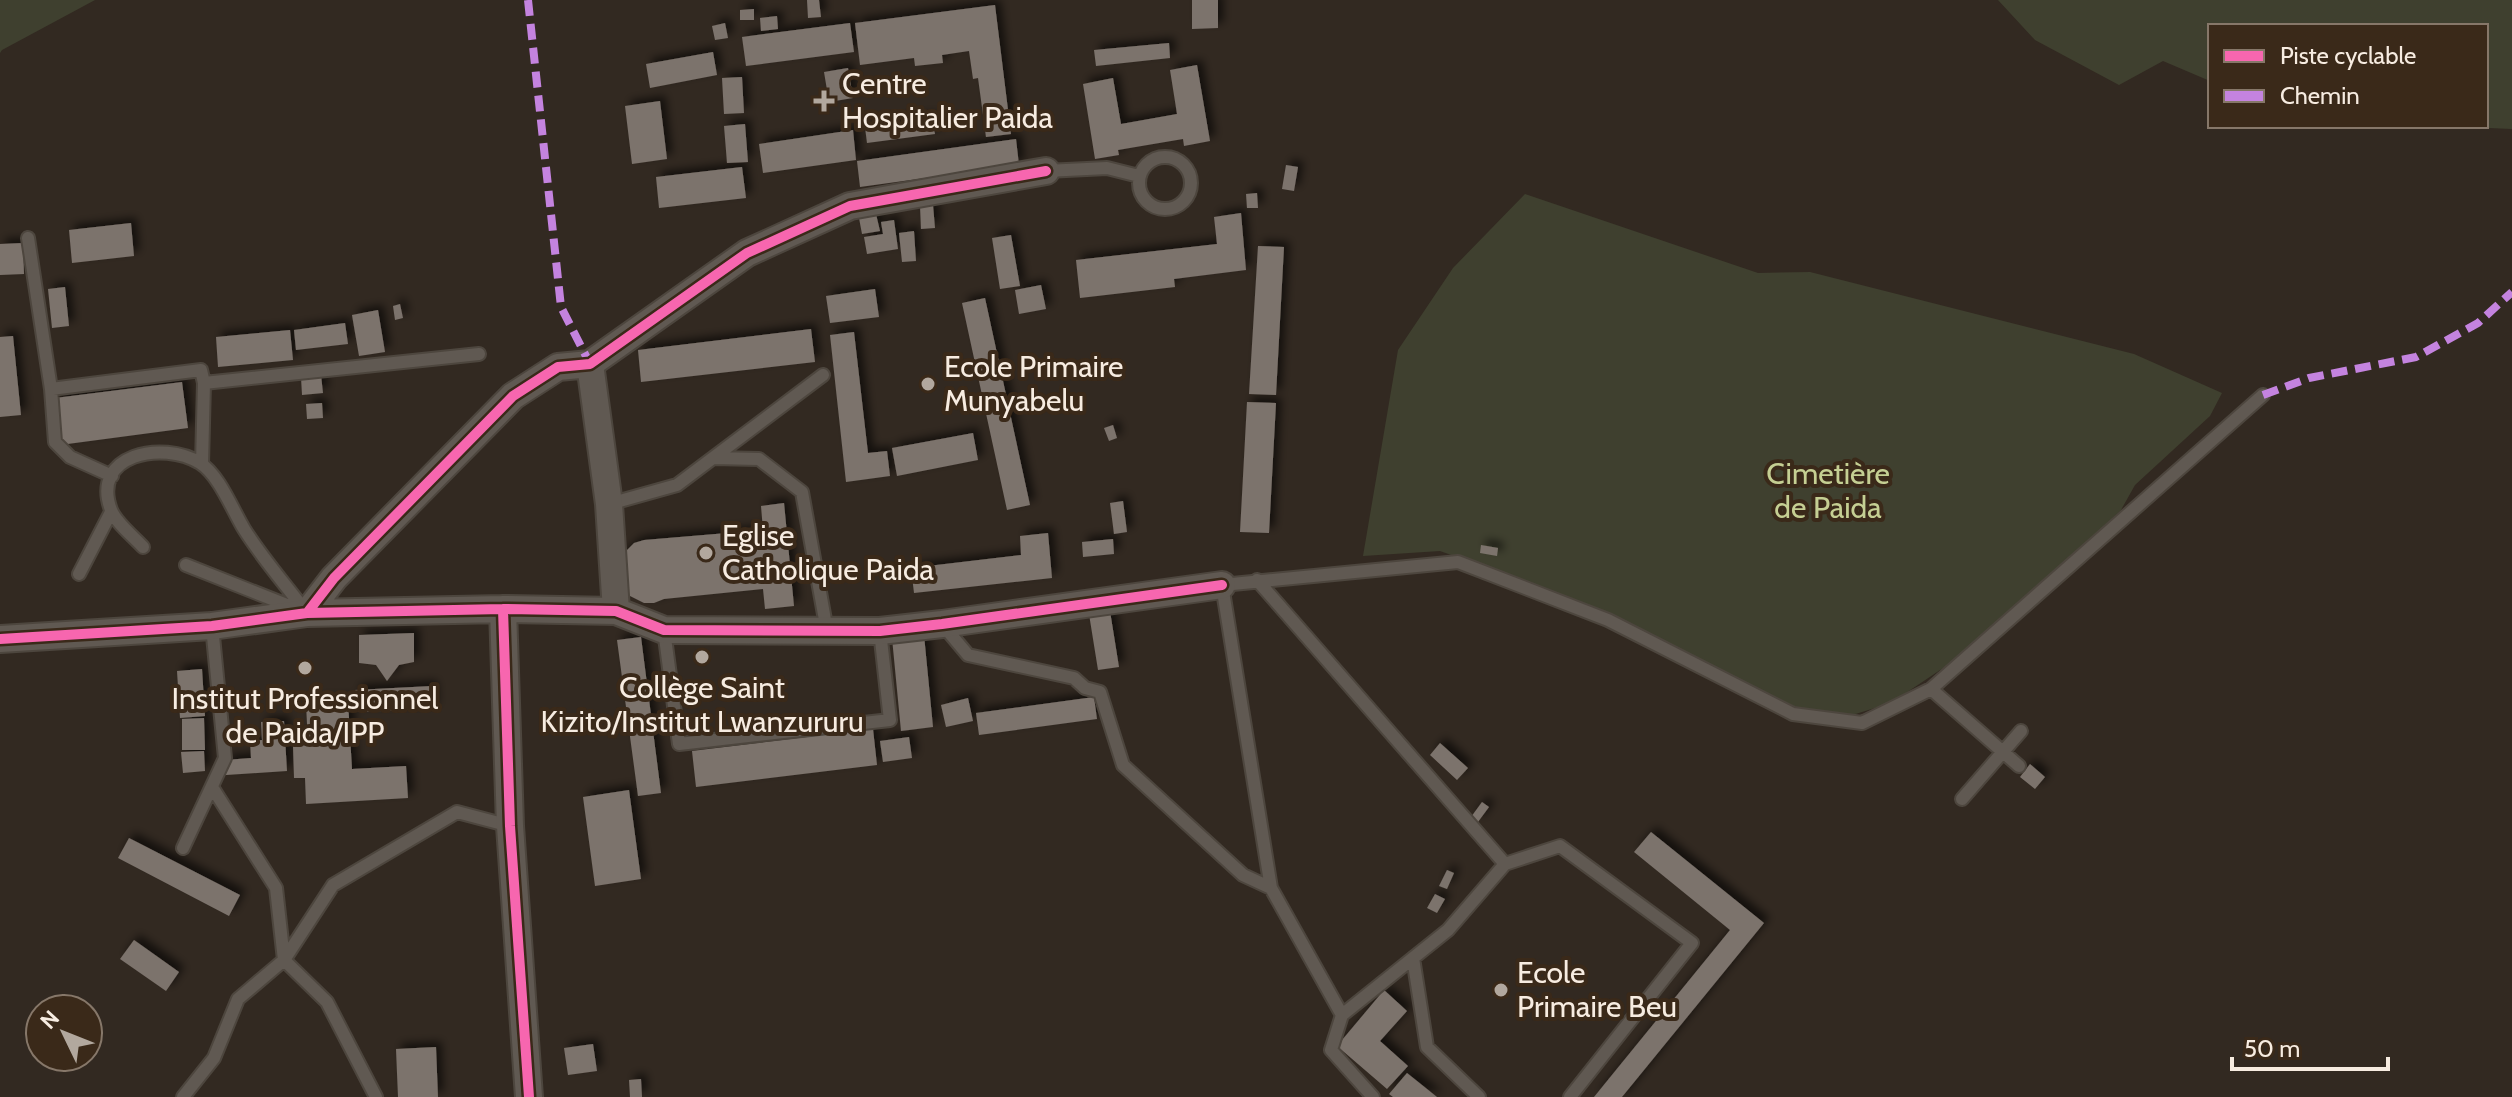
<svg xmlns="http://www.w3.org/2000/svg" width="2512" height="1097" viewBox="0 0 2512 1097" font-family="Cabin,sans-serif">
	<style>
		.green { fill: #3f402f }
		.building { fill: #7c736c; filter: url(#shadow) }
		.lines { fill: none; stroke-linecap: round; stroke-linejoin: round }
		.lane-casing { stroke: #4d463e; stroke-width: 16 }
		.street-casing { stroke: #4d463e; stroke-width: 30 }
		.lane { stroke: #605952; stroke-width: 12 }
		.street { stroke: #605952; stroke-width: 26 }
		.quiet { stroke: #c483df; stroke-width: 8; stroke-dasharray: 16 8; stroke-linecap: butt }
		.cycleway-casing { stroke: #3a2919; stroke-width: 15 }
		.cycleway { stroke: #f766af; stroke-width: 10 }
		.poi-dot { fill: #b2a89e; stroke: #3a2919; stroke-width: 3 }
		.labels { text-anchor: middle; stroke-width: 8; stroke-linejoin: round; paint-order: stroke }
		.poi-label { font-size: 30px; fill: #f7ece1; stroke: #3a2919; text-anchor: start }
		.park-label { font-size: 30px; fill: #c5cf93; stroke: #3a2919 }
	</style>
	<defs>
		<filter id="shadow"><feDropShadow dx="5.5" dy="-5.5" stdDeviation="4" flood-color="#0009"/></filter>
	</defs>
	<rect width="100%" height="100%" fill="#322921"/>
	<path class="green" d="M 0,0 L 95,0 L 2,50 L 0,53 Z
		M 1998,0 L 2512,0 L 2512,129 L 2443,126 L 2486,126 L 2486,26 L 2210,26 L 2210,81 L 2163,61 L 2119,85 L 2035,40 Z
		M 1525,194 L 1758,273 L 1810,272 L 2134,354 L 2222,393 L 2210,416 L 2135,485 L 2121,510 L 2054,575 L 1952,662 L 1891,703 L 1846,717 L 1798,708 L 1536,585 L 1440,551 L 1363,556 L 1398,350 L 1453,268 Z"/>
	<path class="building" d="M 807,0 L 819,0 L 821,17 L 808,18 Z
		M 1192,0 L 1218,0 L 1218,28 L 1192,29 Z
		M 995,5 L 1011,134 L 986,137 L 978,78 L 973,79 L 969,51 L 942,55 L 943,63 L 915,66 L 914,58 L 860,65 L 855,23 Z
		M 754,9 L 754,20 L 740,20 L 740,10 Z
		M 777,16 L 778,29 L 761,31 L 760,18 Z
		M 725,23 L 728,38 L 715,40 L 712,26 Z
		M 850,23 L 854,52 L 746,66 L 742,37 Z
		M 1169,43 L 1170,58 L 1096,66 L 1094,50 Z
		M 713,52 L 717,75 L 650,88 L 646,64 Z
		M 1197,65 L 1210,141 L 1184,146 L 1183,139 L 1118,150 L 1119,155 L 1095,159 L 1083,84 L 1113,78 L 1121,124 L 1177,114 L 1170,70 Z
		M 848,68 L 853,98 L 829,102 L 824,72 Z
		M 742,77 L 744,113 L 724,114 L 722,78 Z
		M 660,101 L 667,159 L 632,164 L 625,106 Z
		M 932,118 L 935,134 L 867,143 L 865,127 Z
		M 745,124 L 748,162 L 727,163 L 724,126 Z
		M 853,130 L 856,160 L 763,173 L 759,144 Z
		M 1016,139 L 1019,165 L 860,187 L 857,161 Z
		M 1286,165 L 1298,167 L 1294,191 L 1282,189 Z
		M 742,167 L 746,198 L 659,208 L 656,177 Z
		M 1257,193 L 1258,208 L 1247,208 L 1246,194 Z
		M 933,205 L 935,228 L 921,229 L 920,206 Z
		M 1241,213 L 1246,270 L 1174,279 L 1175,287 L 1080,298 L 1076,260 L 1217,244 L 1214,217 Z
		M 876,214 L 880,231 L 862,234 L 859,218 Z
		M 894,220 L 898,249 L 867,254 L 864,237 L 883,234 L 881,222 Z
		M 131,223 L 134,256 L 72,263 L 69,230 Z
		M 914,231 L 916,261 L 902,262 L 899,233 Z
		M 1011,235 L 1020,286 L 1000,289 L 992,238 Z
		M 23,243 L 24,274 L 0,275 L 0,244 Z
		M 1258,246 L 1284,247 L 1276,395 L 1249,394 Z
		M 1041,285 L 1046,309 L 1019,314 L 1015,290 Z
		M 65,287 L 69,326 L 52,328 L 48,289 Z
		M 875,289 L 879,317 L 830,323 L 826,296 Z
		M 985,298 L 1030,505 L 1007,510 L 962,303 Z
		M 400,304 L 403,318 L 395,320 L 393,306 Z
		M 378,310 L 385,352 L 359,356 L 352,315 Z
		M 345,323 L 348,344 L 296,350 L 294,330 Z
		M 811,329 L 815,362 L 641,382 L 638,350 Z
		M 290,330 L 293,360 L 218,367 L 216,337 Z
		M 854,332 L 868,453 L 887,451 L 890,476 L 846,482 L 830,335 Z
		M 13,336 L 21,415 L 0,417 L 0,337 Z
		M 321,375 L 323,393 L 302,395 L 301,377 Z
		M 182,382 L 188,428 L 60,445 L 55,398 Z
		M 1247,402 L 1276,403 L 1269,533 L 1240,532 Z
		M 322,403 L 323,418 L 307,419 L 306,404 Z
		M 1113,425 L 1117,438 L 1109,441 L 1104,428 Z
		M 973,433 L 978,460 L 897,476 L 892,448 Z
		M 1123,501 L 1127,532 L 1114,534 L 1110,503 Z
		M 784,503 L 794,606 L 765,609 L 763,589 L 664,599 L 654,603 L 644,603 L 626,594 L 620,557 L 634,543 L 644,540 L 763,530 L 761,506 Z
		M 1048,533 L 1052,578 L 914,593 L 911,568 L 1021,555 L 1020,536 Z
		M 1113,539 L 1114,554 L 1083,557 L 1082,542 Z
		M 1481,545 L 1498,548 L 1497,556 L 1480,553 Z
		M 1110,611 L 1119,667 L 1098,670 L 1089,614 Z
		M 414,633 L 414,662 L 399,665 L 387,681 L 376,665 L 359,663 L 359,635 Z
		M 924,635 L 933,727 L 901,731 L 892,638 Z
		M 641,637 L 661,793 L 638,796 L 617,640 Z
		M 202,669 L 205,716 L 180,718 L 177,671 Z
		M 432,686 L 433,709 L 356,712 L 355,690 Z
		M 1094,697 L 1097,719 L 979,735 L 976,713 Z
		M 968,698 L 973,721 L 946,727 L 941,705 Z
		M 348,701 L 352,769 L 406,766 L 408,798 L 306,804 L 305,778 L 294,778 L 293,746 L 308,745 L 306,703 Z
		M 204,718 L 205,750 L 182,750 L 182,719 Z
		M 284,721 L 287,771 L 226,775 L 225,760 L 251,758 L 250,741 L 262,740 L 261,722 Z
		M 873,729 L 877,765 L 696,787 L 692,751 Z
		M 909,737 L 912,758 L 883,762 L 880,741 Z
		M 1440,743 L 1468,768 L 1457,780 L 1430,755 Z
		M 204,751 L 205,771 L 183,773 L 181,752 Z
		M 2030,764 L 2045,777 L 2035,789 L 2020,777 Z
		M 629,790 L 641,879 L 595,886 L 583,797 Z
		M 1482,802 L 1489,807 L 1478,822 L 1471,817 Z
		M 1651,832 L 1764,923 L 1622,1097 L 1594,1097 L 1730,930 L 1634,852 Z
		M 129,838 L 240,895 L 229,916 L 118,858 Z
		M 1447,870 L 1454,873 L 1447,889 L 1439,886 Z
		M 1435,894 L 1445,899 L 1437,913 L 1427,908 Z
		M 134,940 L 179,972 L 166,991 L 120,959 Z
		M 1384,990 L 1407,1011 L 1380,1041 L 1408,1066 L 1387,1089 L 1337,1046 Z
		M 593,1044 L 597,1071 L 568,1075 L 564,1048 Z
		M 436,1047 L 438,1097 L 398,1097 L 396,1049 Z
		M 1407,1073 L 1437,1097 L 1393,1097 L 1389,1094 Z
		M 641,1079 L 642,1097 L 630,1097 L 629,1080 Z"/>
	<g class="lines">
		<g class="lane-casing">
			<path id="lane" d="M1139 183a26 26 0 1 1 52 0a26 26 0 1 1-52 0Z
				M 1046,171 L 1107,168 L 1139,176
				M 28,238 L 51,389 L 55,442 L 70,457 L 112,476
				M 51,389 L 201,370 L 204,383
				M 713,458 L 759,459 L 802,492 L 827,631
				M 202,464 L 204,383 L 479,354
				M 609,504 L 677,485 L 823,375
				M 143,547 C 134,537 116,523 111,510 C 90,454 163,440 200,463 C 219,475 232,509 244,529 C 262,558 286,585 306,612
				M 186,565 L 297,609
				M 79,574 L 111,512
				M 1257,580 L 1505,864
				M 942,624 L 968,655 L 1074,678 L 1085,688 L 1100,692 L 1123,765 L 1243,875 L 1271,888
				M 664,630 L 679,744 L 890,720 L 880,631
				M 1931,689 L 2019,766
				M 212,787 L 276,888 L 284,960 L 327,1002 L 376,1097
				M 1962,799 L 2021,731
				M 183,848 L 225,758 L 212,626
				M 1413,958 L 1427,1047 L 1479,1097
				M 1342,1015 L 1448,930 L 1505,864 L 1560,846 L 1692,943 L 1570,1097
				M 183,1097 L 214,1058 L 238,999 L 284,960 L 333,885 L 457,812 L 510,826
				M 1373,1097 L 1331,1050 L 1342,1015 L 1271,888 L 1222,585 L 1458,562 L 1608,620 L 1793,714 L 1862,723 L 1931,689 L 2263,395"/>
		</g>
		<g class="street-casing">
			<path id="street" d="M 590,364 L 609,504 L 616,611
				M 503,609 L 510,826 L 529,1097
				M 307,613 L 334,578 L 513,396 L 558,367 L 590,364 L 747,253 L 850,206 L 1046,171
				M 0,639 L 212,626 L 307,613 L 503,609 L 616,611 L 664,630 L 880,631 L 942,624 L 1222,585"/>
		</g>
		<use href="#lane" class="lane"/>
		<use href="#street" class="street"/>
		<path class="quiet" d="M 528,0 L 561,307 L 590,364
			M 2263,395 L 2309,378 L 2416,357 L 2478,323 L 2512,292"/>
		<g class="cycleway-casing">
			<path id="cycleway" d="M 503,609 L 510,826 L 529,1097
				M 307,613 L 334,578 L 513,396 L 558,367 L 590,364 L 747,253 L 850,206 L 1046,171
				M 0,639 L 212,626 L 307,613 L 503,609 L 616,611 L 664,630 L 880,631 L 942,624 L 1222,585"/>
		</g>
		<use href="#cycleway" class="cycleway"/>
	</g>
	<g class="poi-dot">
		<path d="M820 89h8v8h8v8h-8v8h-8v-8h-8v-8h8z"/>
		<circle cx="928" cy="384" r="8"/>
		<circle cx="706" cy="553" r="8"/>
		<circle cx="702" cy="657" r="8"/>
		<circle cx="305" cy="668" r="8"/>
		<circle cx="1501" cy="990" r="8"/>
	</g>
	<g class="labels">
		<g class="poi-label">
			<text x="842" y="94">Centre<tspan x="842" dy="34">Hospitalier Paida</tspan></text>
			<text x="944" y="377">Ecole Primaire<tspan x="944" dy="34">Munyabelu</tspan></text>
			<text x="722" y="546">Eglise<tspan x="722" dy="34">Catholique Paida</tspan></text>
			<text x="702" y="698" text-anchor="middle">Collège Saint<tspan x="702" dy="34">Kizito/Institut Lwanzururu</tspan></text>
			<text x="305" y="709" text-anchor="middle">Institut Professionnel<tspan x="305" dy="34">de Paida/IPP</tspan></text>
			<text x="1517" y="983">Ecole<tspan x="1517" dy="34">Primaire Beu</tspan></text>
		</g>
		<g class="park-label">
			<text x="1828" y="484">Cimetière<tspan x="1828" dy="34">de Paida</tspan></text>
		</g>
	</g>
	<rect x="2208" y="24" width="280" height="104" fill="#3a2919" stroke="#867769" stroke-width="2"/>
	<rect x="2224" y="50" width="40" height="12" fill="#f766af" stroke="#867769" stroke-width="2"/>
	<text x="2280" y="64" font-size="24" fill="#f7ece1">Piste cyclable</text>
	<rect x="2224" y="90" width="40" height="12" fill="#c483df" stroke="#867769" stroke-width="2"/>
	<text x="2280" y="104" font-size="24" fill="#f7ece1">Chemin</text>
	<g transform="translate(64 1033) rotate(313)"><circle r="38" fill="#3a2919" stroke="#867769" stroke-width="2"/>
	<path d="M0-6L14 30L0 20L-14 30Z" fill="#b2a89e"/>
	<text y="-12" font-size="22" font-weight="bold" text-anchor="middle" fill="#f7ece1">N</text>
	</g>
	<path d="M2232 1057v12h156v-12" fill="none" stroke="#f7ece1" stroke-width="4"/>
	<text x="2244" y="1057" font-size="24" fill="#f7ece1" stroke="#3a2919" stroke-width="6" paint-order="stroke">50 m</text>
</svg>
